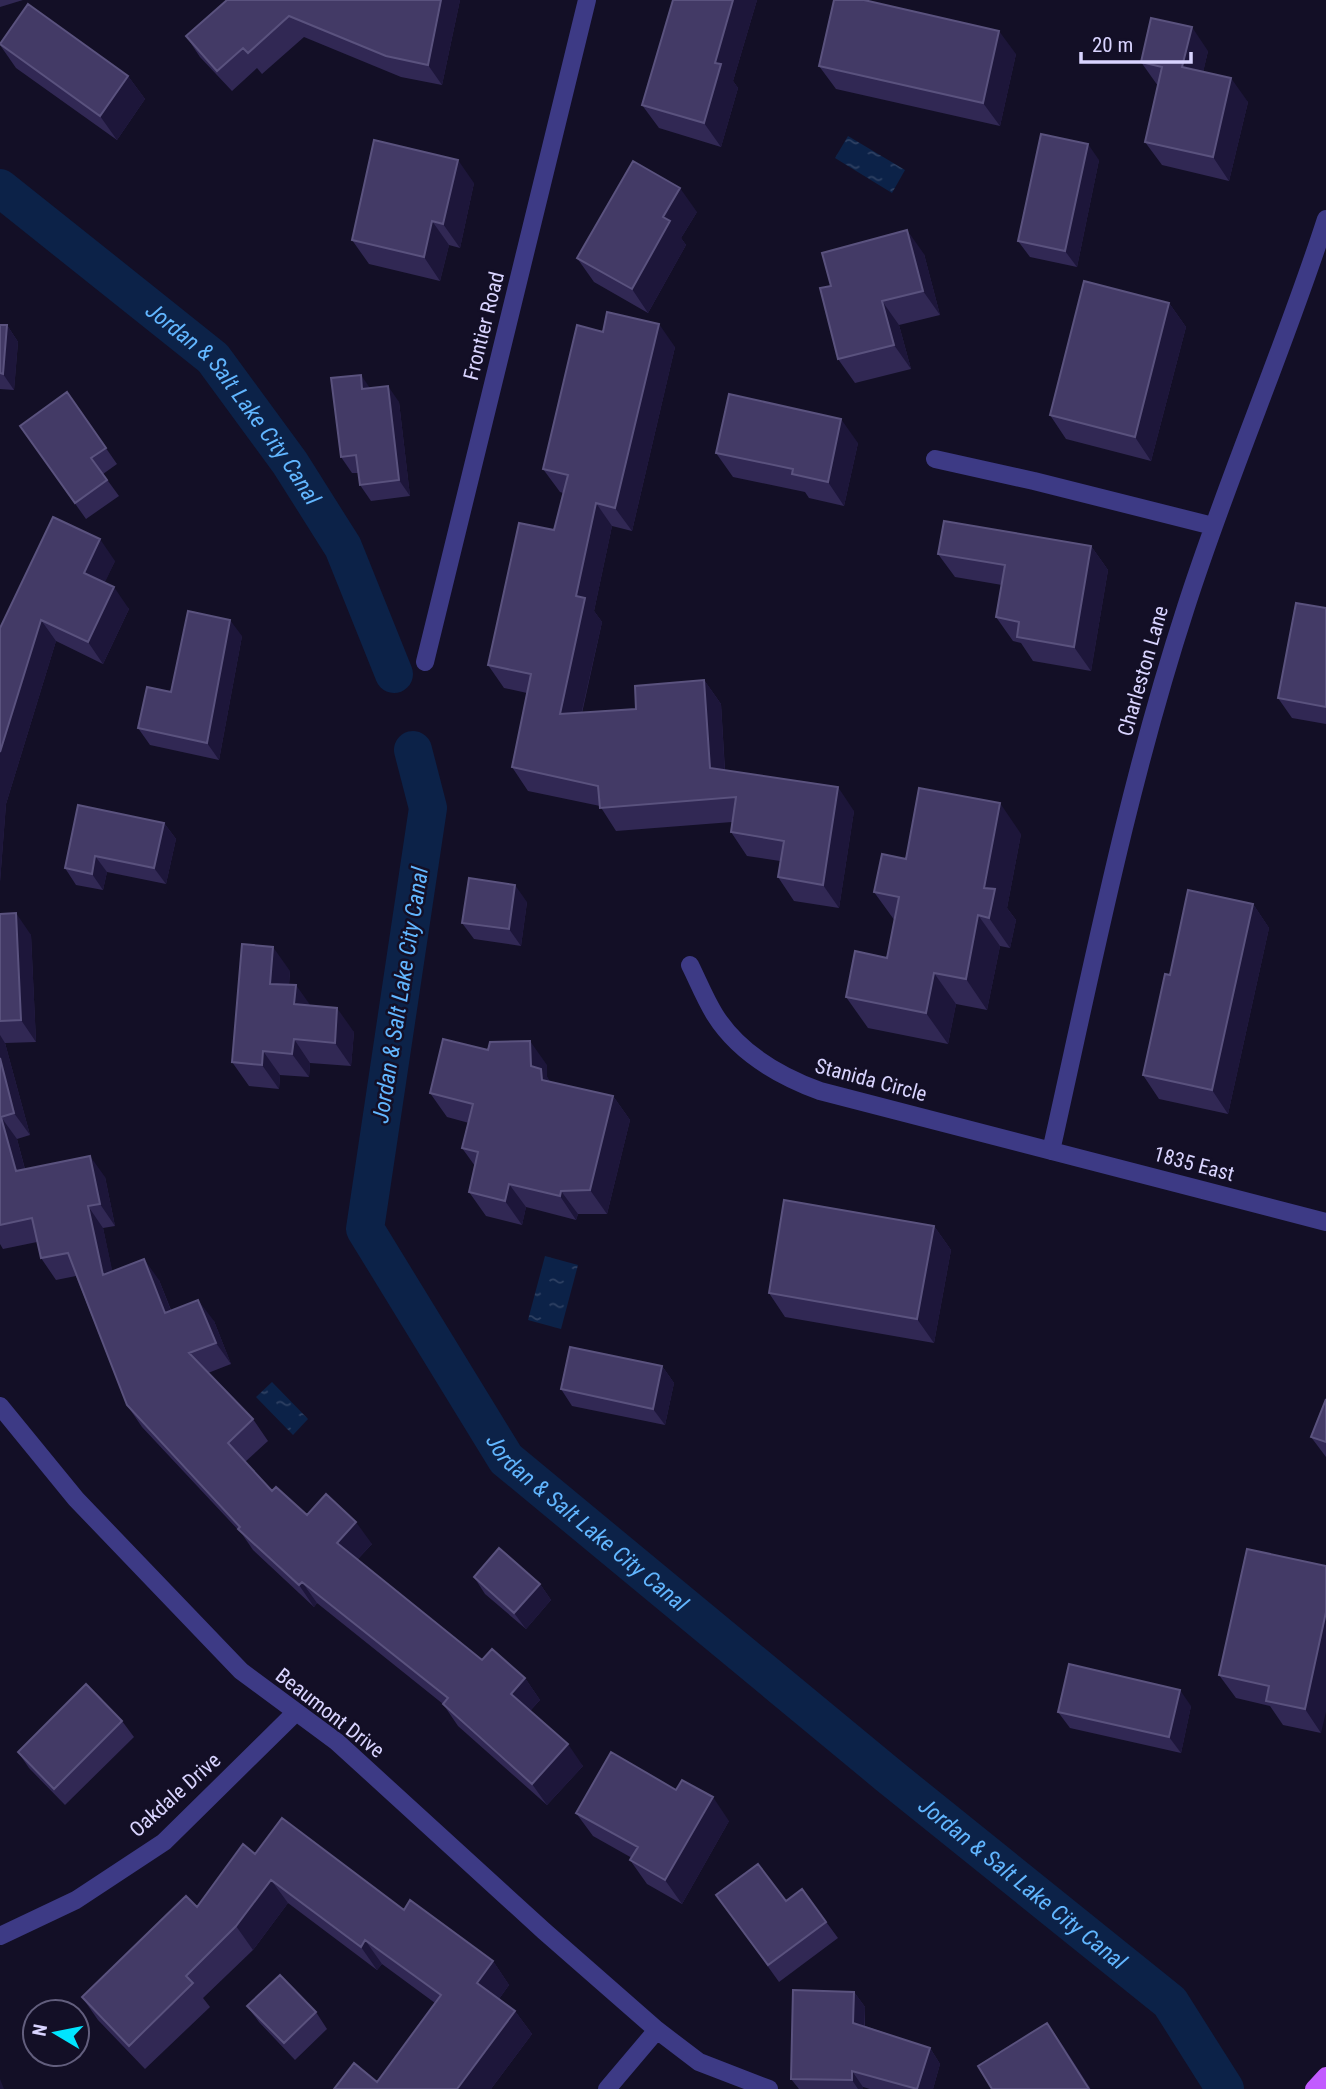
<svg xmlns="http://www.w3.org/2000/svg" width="1326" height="2089" viewBox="0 0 1326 2089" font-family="'Roboto Condensed',sans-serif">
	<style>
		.water { fill: url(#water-ripples) }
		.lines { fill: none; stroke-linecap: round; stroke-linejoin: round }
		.canal { stroke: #0c2248; stroke-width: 38 }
		.minor { stroke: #3d3a85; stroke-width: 18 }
		.major { stroke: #c25bff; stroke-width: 18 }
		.wall { fill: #312854 }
		.shaded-wall { fill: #1d163a }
		.building { fill: #433a66; stroke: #5a527e; stroke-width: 2 }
		.labels { text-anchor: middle; stroke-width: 5; stroke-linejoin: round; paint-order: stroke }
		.street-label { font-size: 21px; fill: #d9d4ff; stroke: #130f26 }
		.water-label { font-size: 23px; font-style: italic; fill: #62b6ff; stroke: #130f26 }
	</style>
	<defs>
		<pattern id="water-ripples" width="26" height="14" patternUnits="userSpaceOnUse" patternTransform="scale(1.75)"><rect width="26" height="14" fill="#0c2248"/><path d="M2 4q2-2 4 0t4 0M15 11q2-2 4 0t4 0" fill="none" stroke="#2f4163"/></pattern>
	</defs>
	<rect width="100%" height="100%" fill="#130f26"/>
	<path class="water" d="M 848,136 L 905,170 L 892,193 L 835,158 Z
		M 545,1256 L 578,1265 L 561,1329 L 528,1320 Z
		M 272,1382 L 308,1419 L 293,1435 L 256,1397 Z"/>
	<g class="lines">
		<g class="canal">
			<path id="s1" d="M 0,188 L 213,358 L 290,463 L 343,547 L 394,674"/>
			<path id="s2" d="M 413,750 L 428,808 L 365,1229 L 506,1459 L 888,1775 L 1170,2002 L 1225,2089"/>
		</g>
		<path class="minor" d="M 935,459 L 1034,481 L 1213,526
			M 425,662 L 587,0
			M 690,965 C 698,981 705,999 715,1015 C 739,1053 779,1076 820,1091 L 1326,1222
			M 1051,1151 C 1092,968 1128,785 1186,607 C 1228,476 1284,349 1326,219
			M 0,1406 L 76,1499 L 241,1671 L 337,1742 L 544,1931 L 657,2030 L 699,2062 L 769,2089
			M 0,1936 L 76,1900 L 164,1842 L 295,1713
			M 607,2089 L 657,2030"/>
		<path class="major" d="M 1314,2089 L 1326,2076"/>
	</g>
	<path class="wall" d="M 0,0 L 23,0 L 0,7 Z
		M 227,0 L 460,0 L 442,85 L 401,77 L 304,37 L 262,74 L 257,68 L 232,91 L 200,57 L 186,36 Z
		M 673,0 L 757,0 L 733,81 L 738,88 L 721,147 L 659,128 L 642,105 Z
		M 0,45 L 128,76 L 145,99 L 117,140 L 16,68 Z
		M 1208,51 L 1203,72 L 1248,102 L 1229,181 L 1162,165 L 1145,142 L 1158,86 L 1141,62 Z
		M 1016,54 L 1000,126 L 836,89 L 819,66 Z
		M 1099,160 L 1077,267 L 1030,257 L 1018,241 Z
		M 474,183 L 460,248 L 449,245 L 440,281 L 369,264 L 352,240 Z
		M 697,212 L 681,238 L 686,245 L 648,313 L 594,282 L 577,258 Z
		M 924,254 L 940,315 L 899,325 L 911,369 L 855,383 L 838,359 L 831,286 Z
		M 1169,303 L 1186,327 L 1151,461 L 1066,439 L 1050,415 Z
		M 0,325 L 7,325 L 18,342 L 14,390 L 0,389 Z
		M 603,332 L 675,347 L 632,531 L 612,526 L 594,611 L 602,622 L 582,713 L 636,709 L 704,680 L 721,704 L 725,770 L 854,811 L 839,908 L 794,901 L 778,877 L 780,861 L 747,856 L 731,832 L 732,822 L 616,831 L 600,806 L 528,791 L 512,767 L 527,693 L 504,688 L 488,665 L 554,530 L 563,493 L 560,492 L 543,469 Z
		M 370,388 L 399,402 L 410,496 L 371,501 L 360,485 L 358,473 L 352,473 L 341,457 Z
		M 67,392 L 117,464 L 103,474 L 119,496 L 86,519 L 20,426 Z
		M 858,443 L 844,506 L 809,498 L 805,492 L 733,477 L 716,453 Z
		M 1091,546 L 1108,570 L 1091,671 L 1033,661 L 1021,643 L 1013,641 L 996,617 L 1002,585 L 955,577 L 938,554 Z
		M 115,561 L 104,583 L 129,609 L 103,664 L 56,641 L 6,804 L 0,882 L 0,628 Z
		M 1326,608 L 1326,724 L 1292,718 L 1278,698 Z
		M 242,636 L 219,760 L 150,745 L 138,728 L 171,692 Z
		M 164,823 L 176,839 L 166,884 L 107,872 L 103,890 L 76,885 L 65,868 Z
		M 1021,834 L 1007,908 L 1016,920 L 1010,948 L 1000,946 L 987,1010 L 956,1004 L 948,1044 L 868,1028 L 846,997 L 887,958 L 895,921 L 874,892 L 906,859 Z
		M 527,902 L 521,946 L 474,939 L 462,923 Z
		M 1253,904 L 1269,928 L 1228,1114 L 1159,1099 L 1143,1075 L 1170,975 Z
		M 0,914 L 31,935 L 36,1042 L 5,1043 L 30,1135 L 17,1139 L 25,1169 L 105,1177 L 115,1226 L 103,1228 L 112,1271 L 159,1280 L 171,1310 L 214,1321 L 231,1364 L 208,1373 L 253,1419 L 268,1441 L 245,1462 L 272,1491 L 307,1515 L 372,1544 L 357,1560 L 482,1660 L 525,1678 L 540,1700 L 530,1711 L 583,1766 L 547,1805 L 458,1726 L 443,1704 L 317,1603 L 314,1607 L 253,1550 L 242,1534 L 142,1427 L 127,1405 L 76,1276 L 56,1280 L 41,1258 L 37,1242 L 3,1249 L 0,1244 Z
		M 290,971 L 289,985 L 310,1006 L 354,1032 L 351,1066 L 310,1063 L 309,1077 L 280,1075 L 279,1089 L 249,1086 L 232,1062 Z
		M 547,1065 L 547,1077 L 550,1082 L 613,1096 L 630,1120 L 607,1214 L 578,1214 L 576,1220 L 526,1207 L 522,1225 L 486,1216 L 469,1192 L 475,1166 L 462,1148 L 469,1123 L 447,1117 L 430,1093 Z
		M 934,1226 L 951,1250 L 934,1343 L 785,1317 L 769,1293 Z
		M 662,1366 L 674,1383 L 665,1425 L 572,1406 L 561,1389 Z
		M 1326,1399 L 1326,1457 L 1311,1437 Z
		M 1247,1549 L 1321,1733 L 1283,1725 L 1270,1706 L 1236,1698 L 1219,1675 Z
		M 474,1577 L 540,1584 L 551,1600 L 526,1629 L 485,1594 Z
		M 1191,1706 L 1181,1753 L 1070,1728 L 1058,1712 Z
		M 122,1721 L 134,1737 L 65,1805 L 29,1768 L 18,1752 Z
		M 576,1813 L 729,1821 L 682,1904 L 647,1884 L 630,1860 L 632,1858 L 593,1836 Z
		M 255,1854 L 404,1910 L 493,1961 L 509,1985 L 499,1999 L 515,2011 L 532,2034 L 491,2089 L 334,2089 L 377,2082 L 435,2003 L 382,1964 L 377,1970 L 288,1903 L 253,1950 L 203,1998 L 210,2007 L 145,2069 L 98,2020 L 82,1997 L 197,1907 Z
		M 802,1889 L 838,1938 L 779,1982 L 728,1911 L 786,1901 Z
		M 854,1992 L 865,2007 L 865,2026 L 930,2048 L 940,2064 L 933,2089 L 870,2089 L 863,2087 L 863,2089 L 799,2089 L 791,2079 Z
		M 247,2006 L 316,2012 L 327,2029 L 295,2060 L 259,2022 Z"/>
	<path class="shaded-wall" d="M 441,0 L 460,0 L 442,85 L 428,65 Z
		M 733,0 L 757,0 L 733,81 L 738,88 L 721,147 L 704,123 L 715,63 Z
		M 1192,27 L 1208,51 L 1199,90 L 1182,67 Z
		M 999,31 L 1016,54 L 1000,126 L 983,103 Z
		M 128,76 L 145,99 L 117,140 L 100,116 Z
		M 1231,78 L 1248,102 L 1229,181 L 1213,157 Z
		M 1088,144 L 1099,160 L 1077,267 L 1065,251 Z
		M 458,160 L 474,183 L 460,248 L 443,224 Z
		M 680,188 L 697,212 L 681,238 L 686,245 L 648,313 L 632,289 L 663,217 Z
		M 432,221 L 449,245 L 440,281 L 424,257 Z
		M 907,230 L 924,254 L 940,315 L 923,291 Z
		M 882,301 L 899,325 L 911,369 L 894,345 Z
		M 1169,303 L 1186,327 L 1151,461 L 1135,437 Z
		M 659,324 L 675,347 L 632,531 L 615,508 Z
		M 7,325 L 18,342 L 14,390 L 3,374 Z
		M 361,375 L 372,391 L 362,389 Z
		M 388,386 L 399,402 L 410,496 L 399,480 Z
		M 841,419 L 858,443 L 844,506 L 828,482 Z
		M 596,503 L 612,526 L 594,611 L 602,622 L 576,737 L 560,714 L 576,596 Z
		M 100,539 L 115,561 L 99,595 L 84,573 Z
		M 1091,546 L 1108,570 L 1091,671 L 1074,647 Z
		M 114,587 L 129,609 L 103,664 L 88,642 Z
		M 41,620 L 56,641 L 6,804 L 0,882 L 0,752 Z
		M 230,620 L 242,636 L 219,760 L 207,743 Z
		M 704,680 L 721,704 L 726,791 L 710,768 Z
		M 838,787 L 854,811 L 839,908 L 823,885 Z
		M 1000,803 L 1021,834 L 1007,908 L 1016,920 L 1010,948 L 989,918 L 984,888 Z
		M 164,823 L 176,839 L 166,884 L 154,868 Z
		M 95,856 L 107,872 L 103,890 L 92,874 Z
		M 515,885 L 527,902 L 521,946 L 509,929 Z
		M 1253,904 L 1269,928 L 1228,1114 L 1212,1090 Z
		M 16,913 L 31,935 L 36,1042 L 21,1020 Z
		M 978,915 L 1000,946 L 987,1010 L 966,979 Z
		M 273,947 L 290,971 L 287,1008 L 270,984 Z
		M 934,973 L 956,1004 L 948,1044 L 926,1013 Z
		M 296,985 L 313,1009 L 294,1004 Z
		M 337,1008 L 354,1032 L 351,1066 L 335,1043 Z
		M 0,1035 L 5,1043 L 30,1135 L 14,1113 L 0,1058 Z
		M 294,1039 L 310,1063 L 309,1077 L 292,1054 Z
		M 530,1041 L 547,1065 L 547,1077 L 558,1093 L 559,1104 L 531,1066 Z
		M 263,1051 L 280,1075 L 279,1089 L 262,1065 Z
		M 613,1096 L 630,1120 L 607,1214 L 590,1190 Z
		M 1,1117 L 17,1139 L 31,1193 L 16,1171 Z
		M 90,1156 L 105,1177 L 115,1226 L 100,1204 Z
		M 509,1184 L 526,1207 L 522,1225 L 505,1201 Z
		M 561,1191 L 578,1214 L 576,1220 L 560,1196 Z
		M 88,1206 L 103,1228 L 118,1297 L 103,1275 Z
		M 934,1226 L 951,1250 L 934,1343 L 917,1319 Z
		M 144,1259 L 159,1280 L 180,1334 L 165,1313 Z
		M 198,1300 L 214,1321 L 231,1364 L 216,1343 Z
		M 662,1366 L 674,1383 L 665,1425 L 653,1409 Z
		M 356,1522 L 372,1544 L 352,1565 L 337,1543 Z
		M 302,1582 L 317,1603 L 314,1607 L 299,1585 Z
		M 540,1584 L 551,1600 L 526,1629 L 514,1613 Z
		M 1326,1612 L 1326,1712 L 1321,1733 L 1305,1709 Z
		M 525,1678 L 540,1700 L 526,1715 L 511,1694 Z
		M 1180,1690 L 1191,1706 L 1181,1753 L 1169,1737 Z
		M 568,1744 L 583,1766 L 547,1805 L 532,1784 Z
		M 713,1797 L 729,1821 L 682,1904 L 665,1880 Z
		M 271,1880 L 288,1903 L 253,1950 L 236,1926 Z
		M 365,1940 L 382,1964 L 377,1970 L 361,1947 Z
		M 493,1961 L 509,1985 L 494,2006 L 477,1983 Z
		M 854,1992 L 865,2007 L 864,2038 L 853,2023 Z
		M 515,2011 L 532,2034 L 491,2089 L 457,2089 Z
		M 1047,2023 L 1064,2047 L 1091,2089 L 1089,2089 Z
		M 930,2048 L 940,2064 L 933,2089 L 917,2089 Z
		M 852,2071 L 863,2087 L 863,2089 L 858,2089 L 852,2080 Z
		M 0,2079 L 4,2089 L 0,2089 Z"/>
	<path class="building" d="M 227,0 L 441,0 L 428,65 L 386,56 L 289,16 L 248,53 L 243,48 L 217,71 L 186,36 Z
		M 673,0 L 733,0 L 715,63 L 721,64 L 704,123 L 642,105 Z
		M 834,0 L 864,0 L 999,31 L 983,103 L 819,66 Z
		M 28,4 L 128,76 L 100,116 L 0,44 Z
		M 1151,18 L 1192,27 L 1182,67 L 1231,78 L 1213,157 L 1145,142 L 1162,67 L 1141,62 Z
		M 1041,134 L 1088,144 L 1065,251 L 1018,241 Z
		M 374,140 L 458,160 L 443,224 L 432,221 L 424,257 L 352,240 Z
		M 633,161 L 680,188 L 663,217 L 670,221 L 632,289 L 577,258 Z
		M 907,230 L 923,291 L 882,301 L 894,345 L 838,359 L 820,288 L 831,286 L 822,253 Z
		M 1084,281 L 1169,303 L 1135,437 L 1050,415 Z
		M 607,312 L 659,324 L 615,508 L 596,503 L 576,596 L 585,598 L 560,714 L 636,709 L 635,686 L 704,680 L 710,768 L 838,787 L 823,885 L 778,877 L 784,841 L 731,832 L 736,797 L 600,808 L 598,786 L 512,767 L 531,674 L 488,665 L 519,523 L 554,530 L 568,475 L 543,469 L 577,325 L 603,332 Z
		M 0,325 L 7,325 L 3,374 L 0,373 Z
		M 361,375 L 362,389 L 388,386 L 399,480 L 360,485 L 356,455 L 341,457 L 331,378 Z
		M 67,392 L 106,448 L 91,458 L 107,480 L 75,503 L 20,426 Z
		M 729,394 L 841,419 L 828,482 L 792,474 L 793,469 L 716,453 Z
		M 53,517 L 100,539 L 84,573 L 114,587 L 88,642 L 41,620 L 0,752 L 0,628 Z
		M 944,521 L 1091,546 L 1074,647 L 1017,637 L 1019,622 L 996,617 L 1005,565 L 938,554 Z
		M 1296,603 L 1326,608 L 1326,707 L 1278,698 Z
		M 188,611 L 230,620 L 207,743 L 138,728 L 147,687 L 171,692 Z
		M 919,788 L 1000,803 L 984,888 L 995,889 L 989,918 L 978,915 L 966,979 L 934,973 L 926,1013 L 846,997 L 855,951 L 887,958 L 899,897 L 874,892 L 882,854 L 906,859 Z
		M 78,805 L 164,823 L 154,868 L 95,856 L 92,874 L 65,868 Z
		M 469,878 L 515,885 L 509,929 L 462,923 Z
		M 1188,890 L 1253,904 L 1212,1090 L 1143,1075 L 1165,974 L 1170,975 Z
		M 16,913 L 21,1020 L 0,1021 L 0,914 Z
		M 242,944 L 273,947 L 270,984 L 296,985 L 294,1004 L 337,1008 L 335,1043 L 294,1039 L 292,1054 L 263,1051 L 262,1065 L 232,1062 Z
		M 443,1039 L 488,1050 L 490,1042 L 530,1041 L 531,1066 L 541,1069 L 542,1080 L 613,1096 L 590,1190 L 561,1191 L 560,1196 L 509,1184 L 505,1201 L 469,1192 L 478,1152 L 462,1148 L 473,1104 L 430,1093 Z
		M 0,1058 L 14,1113 L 1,1117 L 16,1171 L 90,1156 L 100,1204 L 88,1206 L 103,1275 L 144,1259 L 165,1313 L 198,1300 L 216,1343 L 189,1353 L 253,1419 L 228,1443 L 272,1491 L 276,1487 L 307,1515 L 326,1494 L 356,1522 L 337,1543 L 482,1660 L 492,1649 L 525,1678 L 511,1694 L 568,1744 L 532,1784 L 443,1704 L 448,1698 L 302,1582 L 299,1585 L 238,1529 L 240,1527 L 127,1405 L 68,1253 L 41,1258 L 32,1218 L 0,1225 Z
		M 784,1200 L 934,1226 L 917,1319 L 769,1293 Z
		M 570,1347 L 662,1366 L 653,1409 L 561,1389 Z
		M 1326,1399 L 1326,1442 L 1311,1437 Z
		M 499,1548 L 540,1584 L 514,1613 L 474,1577 Z
		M 1247,1549 L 1326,1566 L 1326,1612 L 1305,1709 L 1266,1701 L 1269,1686 L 1219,1675 Z
		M 1069,1664 L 1180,1690 L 1169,1737 L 1058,1712 Z
		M 86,1684 L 122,1721 L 54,1789 L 18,1752 Z
		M 611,1752 L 676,1790 L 682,1780 L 713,1797 L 665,1880 L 630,1860 L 638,1847 L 576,1813 Z
		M 282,1818 L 404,1910 L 410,1900 L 493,1961 L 477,1983 L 515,2011 L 457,2089 L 334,2089 L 354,2063 L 377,2082 L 441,1995 L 365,1940 L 361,1947 L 271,1880 L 236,1926 L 186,1976 L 193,1983 L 129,2046 L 82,1997 L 186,1896 L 197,1907 L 243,1844 L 255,1854 Z
		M 758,1864 L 786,1901 L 802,1889 L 826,1922 L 768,1965 L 716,1895 Z
		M 280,1975 L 316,2012 L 284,2043 L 247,2006 Z
		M 793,1990 L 854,1992 L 853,2023 L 930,2048 L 917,2089 L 852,2071 L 852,2080 L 791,2079 Z
		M 1047,2023 L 1089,2089 L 992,2089 L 978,2066 Z"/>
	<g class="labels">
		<g class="street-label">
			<text transform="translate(484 326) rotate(-76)" y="7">Frontier Road</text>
			<text transform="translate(1143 671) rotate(-74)" y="7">Charleston Lane</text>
			<text transform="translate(871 1080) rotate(15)" y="7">Stanida Circle</text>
			<text transform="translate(1194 1164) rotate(15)" y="7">1835 East</text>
			<text transform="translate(330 1713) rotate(38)" y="7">Beaumont Drive</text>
			<text transform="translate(175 1795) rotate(-42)" y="7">Oakdale Drive</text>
		</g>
		<g class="water-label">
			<text dy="8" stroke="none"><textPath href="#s1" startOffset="320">Jordan &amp; Salt Lake City Canal</textPath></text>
			<text transform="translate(400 995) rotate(-81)" y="8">Jordan &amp; Salt Lake City Canal</text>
			<text dy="8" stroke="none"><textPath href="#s2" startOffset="858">Jordan &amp; Salt Lake City Canal</textPath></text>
			<text dy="8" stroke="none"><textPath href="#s2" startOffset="1424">Jordan &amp; Salt Lake City Canal</textPath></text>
		</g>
	</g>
	<g transform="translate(56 2033) rotate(280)"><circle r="33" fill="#130f26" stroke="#625e7d" stroke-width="2"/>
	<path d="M0-5L12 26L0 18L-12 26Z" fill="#00e5ff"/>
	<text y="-10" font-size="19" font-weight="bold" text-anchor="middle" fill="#d9d4ff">N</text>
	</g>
	<path d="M1081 52v10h110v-10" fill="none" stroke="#d9d4ff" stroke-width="3.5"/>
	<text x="1092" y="52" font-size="21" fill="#d9d4ff" stroke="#130f26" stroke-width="5" paint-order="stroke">20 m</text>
</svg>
